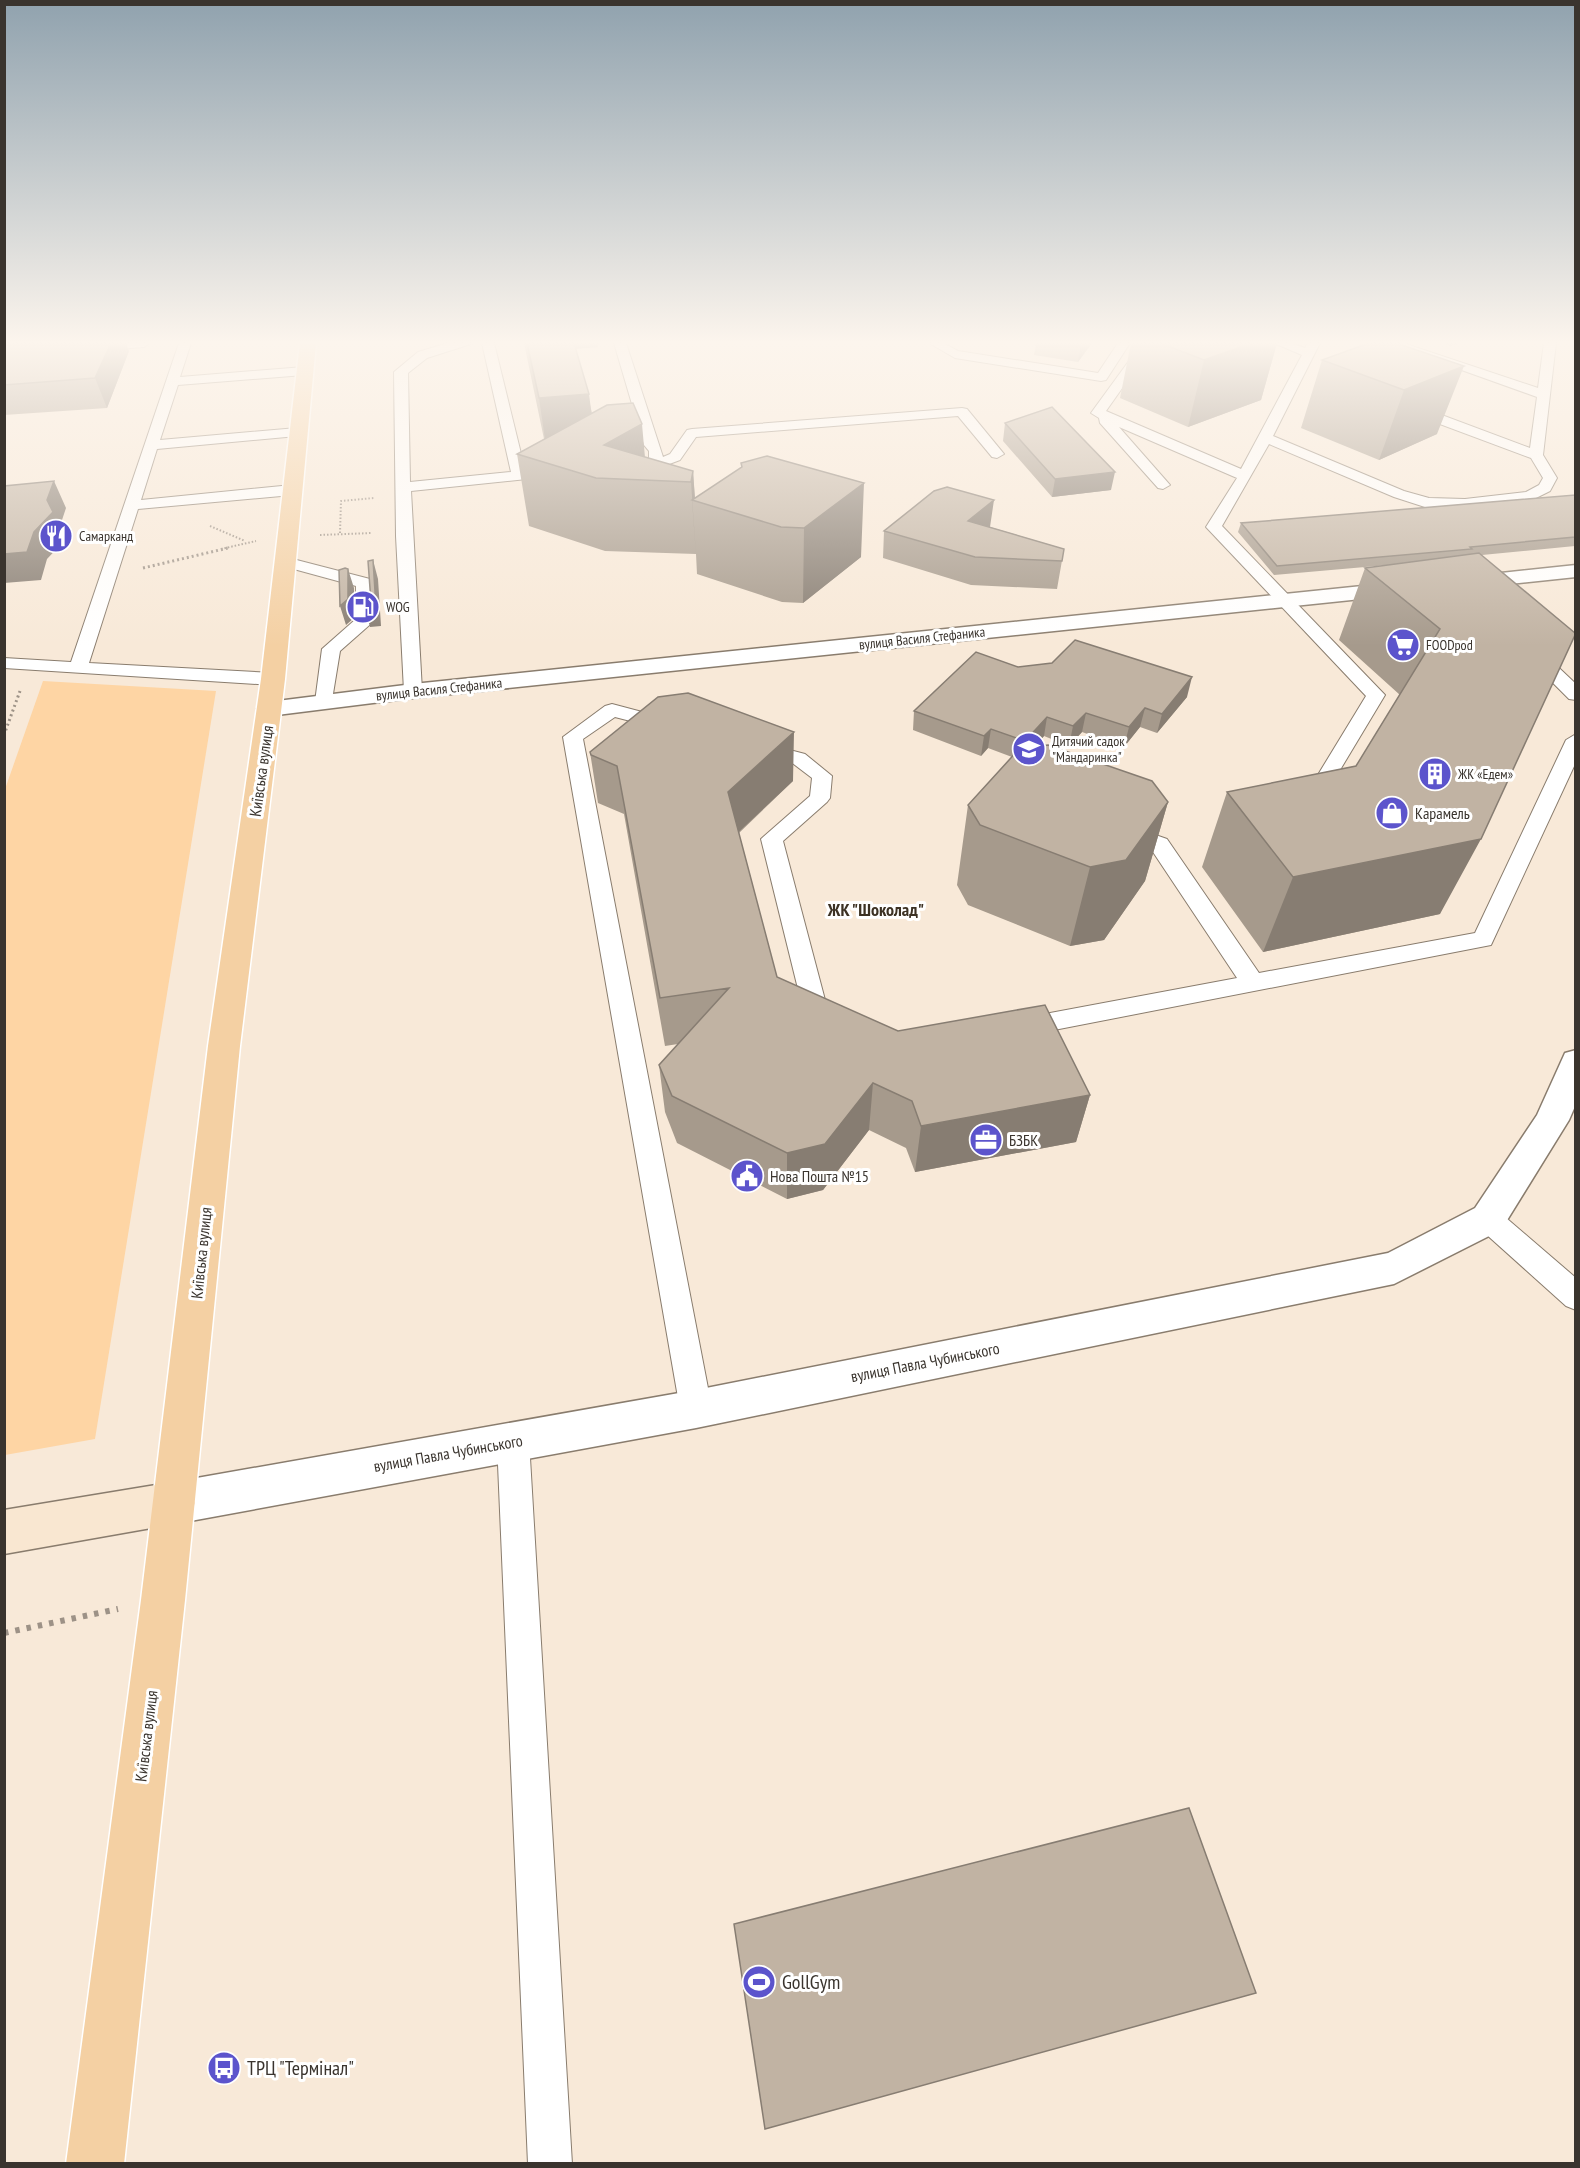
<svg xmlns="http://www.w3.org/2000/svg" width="1580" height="2168" viewBox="0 0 1580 2168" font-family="'PT Sans Narrow',sans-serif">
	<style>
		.green { fill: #fed5a4 }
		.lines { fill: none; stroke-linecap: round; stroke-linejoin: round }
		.lane-casing { stroke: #897c6d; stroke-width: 2 }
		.street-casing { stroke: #897c6d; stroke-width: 3 }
		.secondary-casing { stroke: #897c6d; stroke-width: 3 }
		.primary-casing { stroke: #fff; stroke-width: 3 }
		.path-far2 { stroke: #9d9287; stroke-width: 2; stroke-dasharray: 1.5 2; stroke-linecap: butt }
		.path-far1 { stroke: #9d9287; stroke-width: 3; stroke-dasharray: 2 3; stroke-linecap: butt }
		.path { stroke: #9d9287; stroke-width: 6; stroke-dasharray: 4.5 7; stroke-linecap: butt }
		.lane { fill: #fff; fill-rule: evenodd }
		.street { fill: #fff; fill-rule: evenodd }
		.secondary { fill: #f9e7d1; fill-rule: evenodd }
		.primary { fill: #f4d0a3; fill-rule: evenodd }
		.wall { fill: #a69a8c }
		.shaded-wall { fill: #877d72 }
		.building { fill: #c1b3a3; stroke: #877d72; stroke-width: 1.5 }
		.labels { text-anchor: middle; stroke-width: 6; stroke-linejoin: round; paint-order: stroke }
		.far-poi-label { font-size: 14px; fill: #3a342e; stroke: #fff; text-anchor: start }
		.far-street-label { font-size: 14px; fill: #3a342e; stroke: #fff }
		.street-label { font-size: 16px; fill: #3a342e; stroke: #fff }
		.poi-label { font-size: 16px; fill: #3a342e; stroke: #fff; text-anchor: start }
		.neighbourhood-label { font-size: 18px; font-weight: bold; fill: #3c3123; stroke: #fff }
		.near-poi-label { font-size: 20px; fill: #3a342e; stroke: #fff; text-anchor: start }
	</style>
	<rect width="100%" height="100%" fill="#f8e9d8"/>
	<path class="green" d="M 43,681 L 216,691 L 95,1439 L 5,1455 L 4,792 Z"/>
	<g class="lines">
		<g class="lane-casing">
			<path id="lane" d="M 102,343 L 150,343 L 144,347 L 93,351 L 87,347 Z
				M 179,343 L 191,343 L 180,377 L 304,367 L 310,371 L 304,375 L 178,385 L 160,440 L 297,428 L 304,432 L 297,436 L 157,449 L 141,500 L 292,485 L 300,490 L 292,495 L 138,509 L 89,663 L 273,673 L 282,679 L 273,685 L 4,668 L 4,658 L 71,662 Z
				M 448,343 L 474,343 L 427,358 L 408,373 L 410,482 L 511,472 L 482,343 L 494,343 L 525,470 L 555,468 L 562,472 L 555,476 L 411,491 L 422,691 L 413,697 L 404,691 L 396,536 L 394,372 L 418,352 Z
				M 614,343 L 626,343 L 663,457 L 670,454 L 687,430 L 692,429 L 962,408 L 967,409 L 1004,454 L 997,458 L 992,457 L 958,416 L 696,437 L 680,460 L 656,469 L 622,469 L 620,466 L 622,463 L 649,461 L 649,451 L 644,445 Z
				M 929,343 L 943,343 L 958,351 L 1098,373 L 1118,343 L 1130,343 L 1106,380 L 1101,381 L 955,358 Z
				M 1142,343 L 1154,343 L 1106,411 L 1241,469 L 1302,355 L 1274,343 L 1291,343 L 1305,348 L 1308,343 L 1320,343 L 1273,436 L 1404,491 L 1429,498 L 1465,499 L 1526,492 L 1539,485 L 1543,478 L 1531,458 L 1405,411 L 1405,405 L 1415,405 L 1530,448 L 1537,397 L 1386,343 L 1403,343 L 1538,388 L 1544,343 L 1556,343 L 1543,455 L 1557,478 L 1550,491 L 1530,501 L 1465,509 L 1428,508 L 1394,497 L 1269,444 L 1222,526 L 1385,695 L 1319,805 L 1305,805 L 1302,801 L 1366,696 L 1206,527 L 1237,478 L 1119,427 L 1170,485 L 1163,489 L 1158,488 L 1100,423 L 1099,418 L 1091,413 Z
				M 285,557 L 370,579 L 372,583 L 374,621 L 340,651 L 331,706 L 317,706 L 315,702 L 322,649 L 356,619 L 356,586 L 279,565 L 277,562 Z
				M 1533,648 L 1539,649 L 1576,684 L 1576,700 L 1569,699 L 1527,657 L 1524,653 Z
				M 612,704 L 676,721 L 679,725 L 669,731 L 615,717 L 583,739 L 712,1409 L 707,1419 L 696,1424 L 685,1419 L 680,1409 L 563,737 L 605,706 Z
				M 1576,734 L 1576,762 L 1491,945 L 1018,1037 L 1009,1034 L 1006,1028 L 1009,1022 L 1018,1019 L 1237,978 L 1151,849 L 1117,836 L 1113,831 L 1117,826 L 1124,824 L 1167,839 L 1259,973 L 1475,933 L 1566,740 Z
				M 759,742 L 805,754 L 832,776 L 830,798 L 827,802 L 783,841 L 825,1000 L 842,1008 L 845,1014 L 842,1020 C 828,1024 809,1017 802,1005 L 761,839 L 810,796 L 812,778 L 791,762 L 752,752 L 749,748 L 752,744 Z
				M 1488,1207 L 1498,1211 L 1576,1278 L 1576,1310 L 1566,1306 L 1478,1227 L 1474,1219 L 1478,1211 Z
				M 513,1426 L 524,1430 L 529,1441 L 572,2164 L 528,2164 L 497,1441 L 502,1430 Z"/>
		</g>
		<g class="street-casing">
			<path id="street" d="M 1576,565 L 1576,577 L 1464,589 L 1456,588 L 1453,583 L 1456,578 L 1464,577 Z
				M 1401,582 L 1409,584 L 1412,589 L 1409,594 L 413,698 L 269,716 L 260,714 L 257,709 L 260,704 L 269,702 L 413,684 Z
				M 1576,1050 L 1576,1104 L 1569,1120 L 1501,1230 L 1394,1284 L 696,1428 L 174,1524 L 159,1518 L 153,1503 L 159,1488 L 174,1482 L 696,1390 L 1388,1253 L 1475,1208 L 1537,1115 L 1565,1053 Z"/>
		</g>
		<g class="secondary-casing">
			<path id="secondary" d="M 174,1482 L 189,1488 L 195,1503 L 189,1518 L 174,1524 L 4,1554 L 4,1510 Z"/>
		</g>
		<g class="primary-casing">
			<path id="primary" d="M 300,343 L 316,343 L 285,679 L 240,1046 L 185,1600 L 124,2164 L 66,2164 L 141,1600 L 208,1046 L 261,679 Z"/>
		</g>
		<path class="path-far2" d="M 210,526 L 245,541
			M 340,533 L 341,501 L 374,498
			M 320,535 L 372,533
			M 221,549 L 256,541"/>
		<path class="path-far1" d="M 143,568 L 228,548
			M 4,735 L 20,691"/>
		<path class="path" d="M 4,1633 L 118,1609"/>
		<use href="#lane" class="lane"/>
		<use href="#street" class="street"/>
		<use href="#secondary" class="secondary"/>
		<use href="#primary" class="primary"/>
	</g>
	<path class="wall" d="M 4,343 L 129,351 L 107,408 L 4,415 Z
		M 524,343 L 598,343 L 598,347 L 576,349 L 592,413 L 645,457 L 693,471 L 695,498 L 741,468 L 741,463 L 861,557 L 803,603 L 782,602 L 697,574 L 696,554 L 605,551 L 529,526 L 517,454 L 544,439 Z
		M 1036,343 L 1092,343 L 1078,362 L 1034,355 Z
		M 1131,343 L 1277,343 L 1261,400 L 1188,427 L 1120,398 Z
		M 1369,343 L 1437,434 L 1379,460 L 1301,428 L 1322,360 Z
		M 1442,343 L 1460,343 L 1451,346 Z
		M 1005,423 L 1111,490 L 1052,497 L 1003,441 Z
		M 1575,495 L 1575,546 L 1482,555 L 1440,914 L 1263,952 L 1202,867 L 1227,792 L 1356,766 L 1400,695 L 1339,640 L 1365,568 L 1388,565 L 1274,575 L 1238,532 L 1241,523 Z
		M 990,527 L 1064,549 L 1057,589 L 971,585 L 883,558 L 884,531 Z
		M 1018,667 L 1187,697 L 1157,733 L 1140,727 L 1124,747 L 1082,732 L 1069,746 L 1044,736 L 1035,746 L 1168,802 L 1145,881 L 1104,940 L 1070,946 L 968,905 L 957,885 L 968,805 L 1012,757 L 988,748 L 981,756 L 913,730 L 914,711 Z
		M 590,752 L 793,781 L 739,833 L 777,977 L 898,1031 L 1090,1095 L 1076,1142 L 915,1172 L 906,1148 L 869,1130 L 823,1190 L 787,1199 L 677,1143 L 665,1112 L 659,1065 L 678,1044 L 665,1046 L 624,814 L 598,803 Z"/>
	<path class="shaded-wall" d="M 111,343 L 126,343 L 129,351 L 107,408 L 95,378 Z
		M 567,343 L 598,343 L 598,347 L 568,349 Z
		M 1081,343 L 1092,343 L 1078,362 Z
		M 1252,343 L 1277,343 L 1261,400 L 1188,427 L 1204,360 Z
		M 1464,366 L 1437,434 L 1379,460 L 1404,390 Z
		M 589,394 L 596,448 L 547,453 L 539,398 Z
		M 642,424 L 647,480 L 604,445 Z
		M 693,471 L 695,501 L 692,500 L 696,555 L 691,482 Z
		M 1115,472 L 1111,490 L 1052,497 L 1055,479 Z
		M 54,481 L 66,508 L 60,526 L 66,539 L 47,559 L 41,580 L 4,583 L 4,554 L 34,532 Z
		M 864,483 L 861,557 L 803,603 L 804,528 Z
		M 994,500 L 990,527 L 965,548 L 968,521 Z
		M 373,560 L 378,579 L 381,626 L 370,627 L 365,608 L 376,607 Z
		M 348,569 L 354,588 L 354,618 L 346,625 L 340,606 Z
		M 1192,677 L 1187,697 L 1157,733 L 1162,714 Z
		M 1145,708 L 1140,727 L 1124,747 L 1129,727 Z
		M 1086,713 L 1082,732 L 1069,746 L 1073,726 Z
		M 1047,717 L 1044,736 L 1022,761 L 1025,741 Z
		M 991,729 L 988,748 L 981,756 L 984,736 Z
		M 794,732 L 793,781 L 730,840 L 728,792 Z
		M 1168,802 L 1145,881 L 1104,940 L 1070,946 L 1090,867 Z
		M 1481,839 L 1440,914 L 1263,952 L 1293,877 Z
		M 873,1083 L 869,1130 L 823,1190 L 787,1199 L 787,1153 Z
		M 1090,1095 L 1076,1142 L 915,1172 L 921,1126 Z"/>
	<path class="building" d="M 4,343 L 111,343 L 95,378 L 4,385 Z
		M 527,343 L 574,343 L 589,394 L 539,398 Z
		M 1160,343 L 1252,343 L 1204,360 Z
		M 1369,343 L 1396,343 L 1464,366 L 1404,390 L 1322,360 Z
		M 633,403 L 642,424 L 604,445 L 693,471 L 691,482 L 596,478 L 517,454 L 607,405 Z
		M 1052,407 L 1115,472 L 1055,479 L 1005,423 Z
		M 767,456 L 864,483 L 804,528 L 781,527 L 692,500 L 742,467 L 741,463 Z
		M 54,481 L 47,500 L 53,512 L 34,532 L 27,552 L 4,554 L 4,486 Z
		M 947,487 L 994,500 L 968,521 L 1064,549 L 1062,561 L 975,557 L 884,531 L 934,491 Z
		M 1575,495 L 1575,537 L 1470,547 L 1472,549 L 1277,566 L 1241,523 Z
		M 1479,553 L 1575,633 L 1575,635 L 1481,839 L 1293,877 L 1227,792 L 1356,766 L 1440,629 L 1365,568 Z
		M 373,560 L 376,607 L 365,608 L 371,602 L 368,561 Z
		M 345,568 L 348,569 L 348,599 L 340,606 L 339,570 Z
		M 1075,640 L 1192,677 L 1162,714 L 1145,708 L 1129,727 L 1086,713 L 1073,726 L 1047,717 L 1025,741 L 991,729 L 984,736 L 914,711 L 976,652 L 1018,667 L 1052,663 Z
		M 688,693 L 794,732 L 728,792 L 777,977 L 898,1031 L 1045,1005 L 1090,1095 L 921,1126 L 912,1101 L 873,1083 L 825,1144 L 787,1153 L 672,1096 L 659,1065 L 729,988 L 660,998 L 617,766 L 591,755 L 590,752 L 658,697 Z
		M 1048,745 L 1152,781 L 1168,802 L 1126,860 L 1090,867 L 980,825 L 968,805 L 1020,748 Z
		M 1189,1808 L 1256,1993 L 765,2129 L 734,1924 Z"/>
	<linearGradient id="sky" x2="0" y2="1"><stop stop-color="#90a2ae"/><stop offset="0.53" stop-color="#fcf5ed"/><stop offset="1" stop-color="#fcf5ed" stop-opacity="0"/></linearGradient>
	<rect width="1580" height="646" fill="url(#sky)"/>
	<defs>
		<g id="restaurant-disc" transform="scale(1.725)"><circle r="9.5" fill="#5c54cc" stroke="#fff"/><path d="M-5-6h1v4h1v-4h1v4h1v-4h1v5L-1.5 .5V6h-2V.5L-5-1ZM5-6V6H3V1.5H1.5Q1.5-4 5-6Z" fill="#fff"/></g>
		<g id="fuel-disc" transform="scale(1.725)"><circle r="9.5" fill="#5c54cc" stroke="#fff"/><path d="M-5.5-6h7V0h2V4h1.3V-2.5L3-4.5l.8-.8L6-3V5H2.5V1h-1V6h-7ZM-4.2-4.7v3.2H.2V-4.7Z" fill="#fff"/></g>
		<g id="supermarket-disc" transform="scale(1.725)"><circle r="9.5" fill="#5c54cc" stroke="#fff"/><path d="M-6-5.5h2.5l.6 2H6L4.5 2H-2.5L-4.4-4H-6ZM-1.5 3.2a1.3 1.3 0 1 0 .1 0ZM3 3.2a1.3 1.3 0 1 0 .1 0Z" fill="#fff"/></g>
		<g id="school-disc" transform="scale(1.725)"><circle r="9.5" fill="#5c54cc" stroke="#fff"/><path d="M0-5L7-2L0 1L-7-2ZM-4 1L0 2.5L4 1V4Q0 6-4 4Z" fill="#fff"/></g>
		<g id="building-disc" transform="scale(1.725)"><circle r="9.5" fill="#5c54cc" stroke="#fff"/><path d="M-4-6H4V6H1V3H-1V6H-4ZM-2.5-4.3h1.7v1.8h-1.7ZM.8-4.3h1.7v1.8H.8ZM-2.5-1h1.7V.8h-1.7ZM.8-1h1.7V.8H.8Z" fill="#fff"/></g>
		<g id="shop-disc" transform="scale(1.725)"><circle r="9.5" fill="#5c54cc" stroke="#fff"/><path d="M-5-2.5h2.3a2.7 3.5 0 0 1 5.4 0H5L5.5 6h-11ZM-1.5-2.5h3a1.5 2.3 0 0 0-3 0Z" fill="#fff"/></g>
		<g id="office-disc" transform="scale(1.725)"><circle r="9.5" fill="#5c54cc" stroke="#fff"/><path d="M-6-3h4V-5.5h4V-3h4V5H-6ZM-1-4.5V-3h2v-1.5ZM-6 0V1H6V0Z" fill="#fff"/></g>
		<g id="civic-disc" transform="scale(1.725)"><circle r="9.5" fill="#5c54cc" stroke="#fff"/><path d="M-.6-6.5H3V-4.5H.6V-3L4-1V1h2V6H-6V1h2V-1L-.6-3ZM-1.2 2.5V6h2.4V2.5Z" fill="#fff"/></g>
		<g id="stadium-disc" transform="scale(1.725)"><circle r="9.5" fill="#5c54cc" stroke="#fff"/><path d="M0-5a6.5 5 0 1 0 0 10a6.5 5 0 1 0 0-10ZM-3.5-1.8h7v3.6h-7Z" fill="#fff"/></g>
		<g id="bus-disc" transform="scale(1.725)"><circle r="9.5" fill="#5c54cc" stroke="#fff"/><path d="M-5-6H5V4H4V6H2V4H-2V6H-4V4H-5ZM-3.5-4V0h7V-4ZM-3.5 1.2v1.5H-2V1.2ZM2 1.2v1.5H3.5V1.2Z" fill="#fff"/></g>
	</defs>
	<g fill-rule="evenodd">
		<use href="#restaurant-disc" x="56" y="536"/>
		<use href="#fuel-disc" x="363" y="607"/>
		<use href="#supermarket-disc" x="1403" y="645"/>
		<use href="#school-disc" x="1029" y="749"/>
		<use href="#building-disc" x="1435" y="774"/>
		<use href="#shop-disc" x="1392" y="813"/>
		<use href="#office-disc" x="986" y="1140"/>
		<use href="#civic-disc" x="747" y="1176"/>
		<use href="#stadium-disc" x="759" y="1982"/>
		<use href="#bus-disc" x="224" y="2068"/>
	</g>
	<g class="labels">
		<g class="far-poi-label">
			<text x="79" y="541">Самарканд</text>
			<text x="386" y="612">WOG</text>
			<text x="1426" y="650">FOODpod</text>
			<text x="1052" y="746">Дитячий садок<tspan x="1052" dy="16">"Мандаринка"</tspan></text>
			<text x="1458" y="779">ЖК «Едем»</text>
		</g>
		<g class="far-street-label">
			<text transform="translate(922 638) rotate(-6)" y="5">вулиця Василя Стефаника</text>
			<text transform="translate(439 689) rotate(-6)" y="5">вулиця Василя Стефаника</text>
		</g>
		<g class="street-label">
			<text transform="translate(261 771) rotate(-82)" y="6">Київська вулиця</text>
			<text transform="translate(201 1253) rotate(-84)" y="6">Київська вулиця</text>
			<text transform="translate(925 1362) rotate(-11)" y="6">вулиця Павла Чубинського</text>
			<text transform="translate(448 1453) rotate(-10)" y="6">вулиця Павла Чубинського</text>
			<text transform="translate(146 1736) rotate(-83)" y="6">Київська вулиця</text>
		</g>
		<g class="poi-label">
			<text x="1415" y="819">Карамель</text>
			<text x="1009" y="1146">БЗБК</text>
			<text x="770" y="1182">Нова Пошта №15</text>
		</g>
		<g class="neighbourhood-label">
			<text x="876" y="916">ЖК "Шоколад"</text>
		</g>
		<g class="near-poi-label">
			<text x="782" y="1989">GollGym</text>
			<text x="247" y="2075">ТРЦ "Термінал"</text>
		</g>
	</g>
	<rect width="1580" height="2168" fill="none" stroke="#3a342e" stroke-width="12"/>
</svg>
